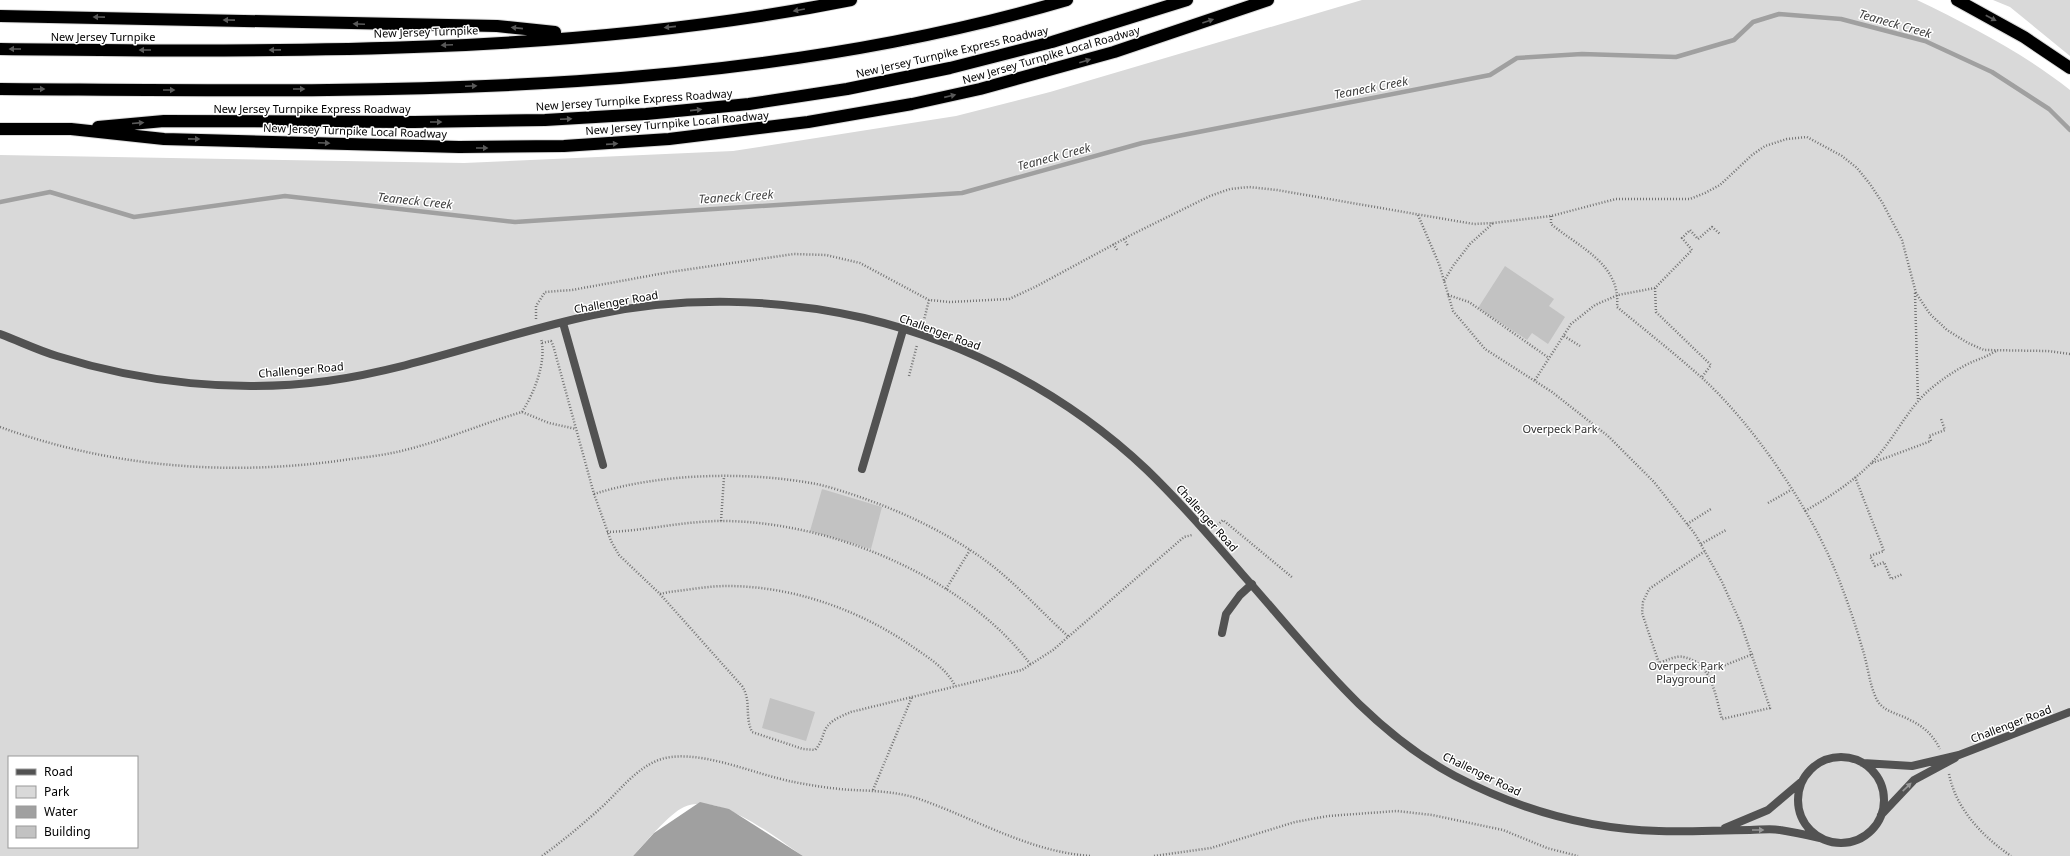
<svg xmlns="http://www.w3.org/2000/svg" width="2070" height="856" viewBox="0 0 2070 856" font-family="'Noto Sans',sans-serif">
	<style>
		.green { fill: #d9d9d9; fill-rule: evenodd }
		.water { fill: #a0a0a0 }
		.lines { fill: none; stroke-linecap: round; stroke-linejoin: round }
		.stream { stroke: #a0a0a0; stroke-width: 4.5 }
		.building { fill: #c2c2c2 }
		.motorway-casing { stroke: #dbdbdb; stroke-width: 14 }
		.path { stroke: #747474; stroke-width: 2.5; stroke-dasharray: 1 2; stroke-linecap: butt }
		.service { stroke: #525252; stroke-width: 8 }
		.tertiary { stroke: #525252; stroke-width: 8 }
		.motorway { stroke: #000; stroke-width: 12 }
		.oneway { fill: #595959 }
		.oneway2 { fill: #979797 }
		.labels { text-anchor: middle; stroke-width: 3; stroke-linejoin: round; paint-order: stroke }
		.street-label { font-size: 11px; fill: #000; stroke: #fff }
		.park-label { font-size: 11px; fill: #303030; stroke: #fff }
		.water-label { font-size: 12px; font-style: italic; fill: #414141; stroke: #fff }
	</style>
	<rect width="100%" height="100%" fill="#fff"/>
	<path class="green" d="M 1362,0 L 1917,0 C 1971,26 2023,53 2070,90 L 2070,856 L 803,856 C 774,837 719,791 684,807 C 670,813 644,844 633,856 L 0,856 L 0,155 L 464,163 L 733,151 L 956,116 L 1050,92 ZM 9,757 L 137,757 L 137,847 L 9,847 Z
		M 1993,0 L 2070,0 L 2070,56 L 2010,7 Z"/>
	<path class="water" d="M 700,802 L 729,809 L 803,856 L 633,856 L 654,833 Z"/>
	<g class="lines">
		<path class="stream" d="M 0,202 L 50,192 L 134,217 L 285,196 L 515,222 L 962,193 L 1142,143 L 1490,75 L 1517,58 L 1582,54 L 1676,57 L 1734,40 L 1753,22 L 1779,14 L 1841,19 L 1925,41 L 1992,72 L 2049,109 L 2070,130"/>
	</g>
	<path class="building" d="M 1505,266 L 1554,299 L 1549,306 L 1565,317 L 1548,344 L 1532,333 L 1527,340 L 1478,308 Z
		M 822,489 L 882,507 L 871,549 L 810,531 Z
		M 770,698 L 815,712 L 806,741 L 762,728 Z"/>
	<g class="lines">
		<g class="motorway-casing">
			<path id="motorway" d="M 1957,0 L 2024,37 L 2070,68
				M 0,16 L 497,26 L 555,32
				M 0,49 C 284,52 572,56 851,0
				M 0,89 C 357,91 721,102 1067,0
				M 98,127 L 164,121 L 414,122 L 545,120 L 646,114 L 749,104 L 847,89 L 950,68 L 1052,42 L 1187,0
				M 0,129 L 71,129 L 164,139 L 459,147 L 564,146 L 669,139 L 808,122 L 912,104 L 980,89 L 1114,52 L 1268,0"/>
		</g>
		<path class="path" d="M 1418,215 L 1439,264 L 1453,311 L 1485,349 L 1552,392 L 1608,436 L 1654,482 L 1695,534 L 1722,582 L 1741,624 L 1770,708 L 1722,719 C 1715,695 1712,662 1683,657 C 1677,655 1665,661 1659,663 L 1642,613 L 1643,602 L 1649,589 L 1705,551
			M 1551,216 L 1551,224 C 1580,248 1621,264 1617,307 C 1645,330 1674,353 1701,377 C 1751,422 1805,501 1832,563 C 1845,593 1855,623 1864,654 C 1868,668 1870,685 1876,698 C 1882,712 1898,713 1910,720 C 1923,726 1934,736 1940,749
			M 1124,239 L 1128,246
			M 1113,244 L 1118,251
			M 1444,281 L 1453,266 L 1470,244 L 1493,223
			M 1655,288 L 1656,312 L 1711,365 L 1702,377
			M 1915,293 L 1918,400
			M 1448,295 L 1469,302 L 1549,358
			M 536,319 L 536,306 L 545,292 L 572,290 L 670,272 L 794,254 L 826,255 L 860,263 L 929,300 L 950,302 L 1009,299 L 1035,287 L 1133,234 L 1210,196 L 1230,189 L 1249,187 L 1277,190 L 1456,221 L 1474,224 L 1493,223 L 1551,216 L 1616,199 L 1690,199 L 1705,193 L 1720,185 L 1752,155 L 1765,146 L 1787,139 L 1807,137 L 1842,156 L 1857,168 L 1870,184 L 1882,202 L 1902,240 L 1916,293 L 1930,314 L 1947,330 L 1968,343 L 1984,350 L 2048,351 L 2070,354
			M 923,324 L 929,300
			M 1564,336 L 1580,346
			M 542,343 L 551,341 L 553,345 L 594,494 L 611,541 L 619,555 L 660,594 L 742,686 C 752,702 744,714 752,732 L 803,749 L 815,750 C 821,743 822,738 825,730 C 830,720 842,716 851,712 L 1022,670 L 1053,650 L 1184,537 L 1192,535
			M 909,376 L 917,345
			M 1535,380 L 1571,324 L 1595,305 L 1618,295 L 1655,288 L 1692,250 L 1682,238 L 1690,230 L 1698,239 L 1712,227 L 1720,234
			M 522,412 L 549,423 L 576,429
			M 0,427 C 113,468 232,477 351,459 C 367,457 385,455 401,451 C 443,441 481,424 522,412 C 534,393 547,362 541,339
			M 1872,463 L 1931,441 L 1929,436 L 1945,430 L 1941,419
			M 1855,477 L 1884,551 L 1870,556 L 1875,566 L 1884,562 L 1891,579 L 1903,574
			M 594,494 C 660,473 748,471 816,484 C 827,486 838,490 848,493 C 897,509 945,531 986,561 C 1016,583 1041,612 1069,637
			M 1768,503 L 1791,490
			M 1805,511 C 1831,496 1856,480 1876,458 C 1895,437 1907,410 1928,391 C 1942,379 1961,366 1977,360 C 1985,357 1989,355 1996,351
			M 721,521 L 724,477
			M 1687,524 L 1711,509
			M 1215,527 L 1223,520 L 1293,578
			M 607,532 C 645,531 683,521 722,521 C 830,521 965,577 1031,665
			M 1701,544 L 1726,530
			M 946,589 L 970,550
			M 660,594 L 669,592 C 688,590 708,586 727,586 C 793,586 860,610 913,647 C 929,658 947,669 955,686
			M 1708,672 L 1753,654
			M 1949,774 C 1956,809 1982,836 2011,856
			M 873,790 L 912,697
			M 542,856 C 564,840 583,824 603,806 C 620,790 634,771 656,761 C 693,745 755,775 794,782 C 814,786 834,789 854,790 C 876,791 901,792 922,800 C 978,820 1030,852 1091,856
			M 1154,856 L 1211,848 L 1295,822 L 1328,816 L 1397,811 L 1432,815 L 1503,830 L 1547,848 L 1578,856"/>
		<path class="service" d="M 563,323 L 603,465
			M 862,469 L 903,330
			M 1222,633 L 1226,614 L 1240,595 L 1252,584"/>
		<path class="tertiary" d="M 0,334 C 19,341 37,350 57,356 C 143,383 237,393 327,381 C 418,368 503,334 593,315 C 681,296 777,298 864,318 C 970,343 1069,396 1147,470 C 1181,503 1212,539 1243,575 C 1308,648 1367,729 1455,776 C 1518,809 1587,829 1659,831 C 1689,832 1719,830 1750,830 C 1760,830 1770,828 1780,830 C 1793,832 1807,835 1820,838
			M1798 800a43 43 0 1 1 86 0a43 43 0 1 1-86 0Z
			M 1863,763 L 1912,766 L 1959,755 L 2070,712
			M 1881,815 L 1914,780 L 1955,758
			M 1725,828 L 1768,810 L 1801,782"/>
		<use href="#motorway" class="motorway"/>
	</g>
	<defs><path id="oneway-solid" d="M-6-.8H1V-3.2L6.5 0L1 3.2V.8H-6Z"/></defs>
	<g class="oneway">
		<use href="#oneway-solid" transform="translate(799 10) rotate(170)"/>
		<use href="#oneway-solid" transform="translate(99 17) rotate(-179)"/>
		<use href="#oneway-solid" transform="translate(1991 18) rotate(28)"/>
		<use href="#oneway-solid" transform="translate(229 20) rotate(-179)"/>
		<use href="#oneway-solid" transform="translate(1208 21) rotate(-19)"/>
		<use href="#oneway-solid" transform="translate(359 24) rotate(-178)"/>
		<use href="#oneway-solid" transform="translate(670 27) rotate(174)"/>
		<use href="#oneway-solid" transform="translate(517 28) rotate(-174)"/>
		<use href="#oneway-solid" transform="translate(447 45) rotate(177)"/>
		<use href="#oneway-solid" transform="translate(15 49) rotate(-180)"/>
		<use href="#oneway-solid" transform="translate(145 50) rotate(-180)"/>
		<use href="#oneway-solid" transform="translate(275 50) rotate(179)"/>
		<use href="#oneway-solid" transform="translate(1085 61) rotate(-17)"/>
		<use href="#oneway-solid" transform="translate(471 86) rotate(-2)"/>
		<use href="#oneway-solid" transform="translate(39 89)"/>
		<use href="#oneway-solid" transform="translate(299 89)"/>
		<use href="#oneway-solid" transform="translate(169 90)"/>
		<use href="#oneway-solid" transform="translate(950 96) rotate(-13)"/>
		<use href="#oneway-solid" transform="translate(696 110) rotate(-6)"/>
		<use href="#oneway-solid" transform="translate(566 119) rotate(-3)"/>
		<use href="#oneway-solid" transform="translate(436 122)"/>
		<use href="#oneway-solid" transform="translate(138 123) rotate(-5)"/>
		<use href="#oneway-solid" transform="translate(194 139) rotate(1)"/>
		<use href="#oneway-solid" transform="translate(324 143) rotate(2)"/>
		<use href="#oneway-solid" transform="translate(612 144) rotate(-4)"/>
		<use href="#oneway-solid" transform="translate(482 148)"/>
	</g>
	<g class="oneway2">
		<use href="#oneway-solid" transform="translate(1907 787) rotate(-44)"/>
		<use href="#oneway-solid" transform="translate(1758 830)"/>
	</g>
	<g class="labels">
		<g class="street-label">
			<text transform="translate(426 32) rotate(-2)" y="4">New Jersey Turnpike</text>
			<text x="103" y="41">New Jersey Turnpike</text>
			<text transform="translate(952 52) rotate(-13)" y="4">New Jersey Turnpike Express Roadway</text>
			<text transform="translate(1051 55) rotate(-16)" y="4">New Jersey Turnpike Local Roadway</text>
			<text transform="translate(634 100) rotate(-4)" y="4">New Jersey Turnpike Express Roadway</text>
			<text x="312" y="113">New Jersey Turnpike Express Roadway</text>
			<text transform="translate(677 123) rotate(-5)" y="4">New Jersey Turnpike Local Roadway</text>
			<text transform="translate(355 131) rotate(2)" y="4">New Jersey Turnpike Local Roadway</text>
			<text transform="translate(616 302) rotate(-10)" y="4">Challenger Road</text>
			<text transform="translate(940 332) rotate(20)" y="4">Challenger Road</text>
			<text transform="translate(301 370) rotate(-5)" y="4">Challenger Road</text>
			<text transform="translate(1207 518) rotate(48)" y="4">Challenger Road</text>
			<text transform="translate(2011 724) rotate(-21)" y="4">Challenger Road</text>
			<text transform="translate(1482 774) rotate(26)" y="4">Challenger Road</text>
		</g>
		<g class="park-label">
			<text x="1560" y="433">Overpeck Park</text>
			<text x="1686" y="670">Overpeck Park<tspan x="1686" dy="13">Playground</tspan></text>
		</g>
		<g class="water-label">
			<text transform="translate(1895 24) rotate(16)" y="4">Teaneck Creek</text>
			<text transform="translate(1371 88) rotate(-11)" y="4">Teaneck Creek</text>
			<text transform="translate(1054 157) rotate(-15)" y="4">Teaneck Creek</text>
			<text transform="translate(736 197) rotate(-4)" y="4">Teaneck Creek</text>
			<text transform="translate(415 201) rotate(6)" y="4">Teaneck Creek</text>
		</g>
	</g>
	<rect x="8" y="756" width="130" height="92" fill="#ffffff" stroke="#999999"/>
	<rect x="16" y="769" width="20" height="6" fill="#525252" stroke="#999999"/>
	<text x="44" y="776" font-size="12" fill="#000000">Road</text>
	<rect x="16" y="786" width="20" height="12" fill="#d9d9d9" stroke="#999999"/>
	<text x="44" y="796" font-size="12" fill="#000000">Park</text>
	<rect x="16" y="806" width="20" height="12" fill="#a0a0a0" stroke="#999999"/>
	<text x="44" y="816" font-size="12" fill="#000000">Water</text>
	<rect x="16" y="826" width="20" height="12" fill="#c2c2c2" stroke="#999999"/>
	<text x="44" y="836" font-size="12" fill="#000000">Building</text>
</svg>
